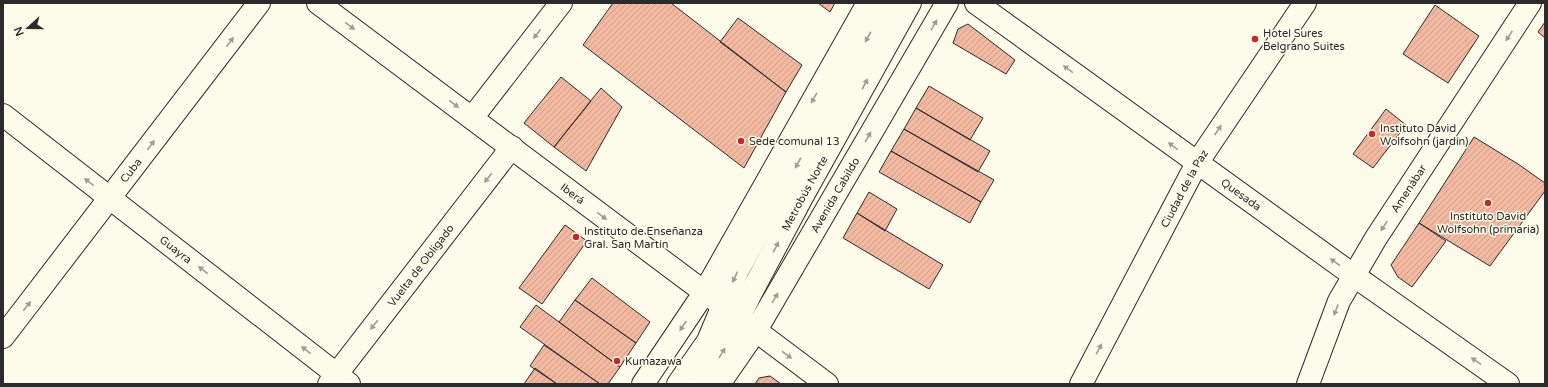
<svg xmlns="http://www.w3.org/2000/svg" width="1548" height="387" viewBox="0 0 1548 387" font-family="'Varela Round',sans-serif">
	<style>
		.building { fill: url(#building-hatch); stroke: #2b2b2b }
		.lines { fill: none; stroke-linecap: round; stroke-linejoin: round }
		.minor-casing { stroke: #2b2b2b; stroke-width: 24 }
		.major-casing { stroke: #2b2b2b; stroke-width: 24 }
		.minor { stroke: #fdfbea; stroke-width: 22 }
		.major { stroke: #fdfbea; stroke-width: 22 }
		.oneway { fill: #9e9d94 }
		.poi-dot { fill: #c62828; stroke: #fdfbea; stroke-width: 1.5 }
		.labels { text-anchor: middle; stroke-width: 3; stroke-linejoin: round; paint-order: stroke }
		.poi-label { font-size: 11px; fill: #2b2b2b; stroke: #fdfbea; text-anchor: start }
		.street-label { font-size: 11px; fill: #2b2b2b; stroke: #fdfbea }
	</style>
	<defs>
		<pattern id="building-hatch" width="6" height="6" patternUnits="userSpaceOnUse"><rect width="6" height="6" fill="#f2b8a0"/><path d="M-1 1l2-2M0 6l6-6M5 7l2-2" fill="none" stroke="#d09e8a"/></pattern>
	</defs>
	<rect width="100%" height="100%" fill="#fdfbea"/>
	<path class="building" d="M 613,3 L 671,3 L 786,92 L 744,168 L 583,45 Z
		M 818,3 L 835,3 L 830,12 Z
		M 1435,5 L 1479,36 L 1448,83 L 1403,54 Z
		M 738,18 L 802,65 L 786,92 L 720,42 Z
		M 1545,22 L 1545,38 L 1538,32 Z
		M 968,24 L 1015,60 L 1006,74 L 953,43 L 958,29 Z
		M 561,77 L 591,101 L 554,147 L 524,123 Z
		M 929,86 L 983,118 L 970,140 L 916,108 Z
		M 601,88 L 622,107 L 586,171 L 554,147 Z
		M 916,108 L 990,151 L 978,172 L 904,129 Z
		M 1386,109 L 1406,125 L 1373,168 L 1353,154 Z
		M 904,129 L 994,180 L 981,202 L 891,151 Z
		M 1474,137 L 1518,164 L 1545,183 L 1545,191 L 1490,266 L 1419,223 Z
		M 891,151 L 981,202 L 970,223 L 879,172 Z
		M 869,192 L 897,209 L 885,231 L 857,213 Z
		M 857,213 L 943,265 L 929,289 L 843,238 Z
		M 1419,223 L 1446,241 L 1412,287 L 1398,277 L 1391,265 Z
		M 565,225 L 587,241 L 542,304 L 519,288 Z
		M 592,278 L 650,322 L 636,343 L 575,300 Z
		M 575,300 L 636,343 L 620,367 L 559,322 Z
		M 536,305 L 620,367 L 608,384 L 600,384 L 520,327 Z
		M 544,345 L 600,384 L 557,384 L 530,366 Z
		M 535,368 L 557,384 L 524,384 Z
		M 770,376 L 781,384 L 755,384 L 759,378 Z"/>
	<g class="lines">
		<g class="minor-casing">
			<g id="minor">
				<path id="s1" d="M 318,3 L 827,384"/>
				<path id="s2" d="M 976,3 L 1353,275 L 1508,384"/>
				<path id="s3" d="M 3,115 L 349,384"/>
				<path d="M 472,118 L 561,3"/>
				<path id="s4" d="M 3,337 L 259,3"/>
				<path id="s5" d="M 329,384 L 512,147"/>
				<path d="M 678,384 L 708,341 L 738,270 L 887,3"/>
				<path id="s6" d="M 700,384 L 721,355 L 751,293 L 802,197 L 910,3"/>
				<path id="s7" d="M 1081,384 L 1197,163 L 1305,3"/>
				<path id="s8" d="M 1308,384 L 1339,301 L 1376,238 L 1530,3"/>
			</g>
		</g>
		<g class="major-casing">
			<g id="major">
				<path d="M 643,384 L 704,293 L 868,3"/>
				<path id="s9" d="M 719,384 L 755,332 L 947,3"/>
			</g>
		</g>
		<use href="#minor" class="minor"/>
		<use href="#major" class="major"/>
	</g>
	<defs><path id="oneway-solid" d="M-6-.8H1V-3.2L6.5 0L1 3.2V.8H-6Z"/></defs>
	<g class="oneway">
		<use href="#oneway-solid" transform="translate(934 25) rotate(-60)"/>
		<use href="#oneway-solid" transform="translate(350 26) rotate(37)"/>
		<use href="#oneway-solid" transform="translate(537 34) rotate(128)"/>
		<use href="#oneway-solid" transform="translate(1509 36) rotate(123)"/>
		<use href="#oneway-solid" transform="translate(868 37) rotate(119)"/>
		<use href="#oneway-solid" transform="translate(230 42) rotate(-53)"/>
		<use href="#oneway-solid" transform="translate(1068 69) rotate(-144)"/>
		<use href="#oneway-solid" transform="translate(865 84) rotate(-61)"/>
		<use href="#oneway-solid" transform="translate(814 98) rotate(120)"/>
		<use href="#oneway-solid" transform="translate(454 104) rotate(37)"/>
		<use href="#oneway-solid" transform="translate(1218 130) rotate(-56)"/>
		<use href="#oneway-solid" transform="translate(868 137) rotate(-60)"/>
		<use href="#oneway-solid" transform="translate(151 145) rotate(-53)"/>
		<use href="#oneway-solid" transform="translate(1173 146) rotate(-144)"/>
		<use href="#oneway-solid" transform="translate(798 163) rotate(119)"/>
		<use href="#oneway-solid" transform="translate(488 178) rotate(128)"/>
		<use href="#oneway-solid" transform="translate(89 182) rotate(-142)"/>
		<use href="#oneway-solid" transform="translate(602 216) rotate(37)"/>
		<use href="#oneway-solid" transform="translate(1384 226) rotate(123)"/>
		<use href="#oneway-solid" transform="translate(776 247) rotate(-62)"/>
		<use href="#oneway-solid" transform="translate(1335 262) rotate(-144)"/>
		<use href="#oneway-solid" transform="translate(203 270) rotate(-142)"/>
		<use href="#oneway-solid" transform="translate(735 277) rotate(115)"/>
		<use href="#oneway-solid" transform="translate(775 298) rotate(-60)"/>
		<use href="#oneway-solid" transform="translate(27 306) rotate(-52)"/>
		<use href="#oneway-solid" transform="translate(1336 310) rotate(111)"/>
		<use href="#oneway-solid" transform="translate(374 325) rotate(128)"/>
		<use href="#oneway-solid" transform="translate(683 326) rotate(124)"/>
		<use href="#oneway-solid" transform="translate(1099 349) rotate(-62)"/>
		<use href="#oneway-solid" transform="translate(306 350) rotate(-142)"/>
		<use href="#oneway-solid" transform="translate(722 353) rotate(-59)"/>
		<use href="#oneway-solid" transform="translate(787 355) rotate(36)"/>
		<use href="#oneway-solid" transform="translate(1476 361) rotate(-145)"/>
	</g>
	<g class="poi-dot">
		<circle cx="1255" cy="39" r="4"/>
		<circle cx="1372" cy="134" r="4"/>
		<circle cx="741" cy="141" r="4"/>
		<circle cx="1488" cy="203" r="4"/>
		<circle cx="576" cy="237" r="4"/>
		<circle cx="617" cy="361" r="4"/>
	</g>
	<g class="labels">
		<g class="poi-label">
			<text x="1263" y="37">Hotel Sures<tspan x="1263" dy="13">Belgrano Suites</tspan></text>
			<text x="1380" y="132">Instituto David<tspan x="1380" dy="13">Wolfsohn (jardín)</tspan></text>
			<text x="749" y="145">Sede comunal 13</text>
			<text x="1488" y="220" text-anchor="middle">Instituto David<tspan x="1488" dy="13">Wolfsohn (primaria)</tspan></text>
			<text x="584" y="235">Instituto de Enseñanza<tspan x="584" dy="13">Gral. San Martín</tspan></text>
			<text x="625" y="365">Kumazawa</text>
		</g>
		<g class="street-label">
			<text dy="4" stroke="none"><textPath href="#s4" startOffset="210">Cuba</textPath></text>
			<text dy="4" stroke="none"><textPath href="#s8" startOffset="221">Amenábar</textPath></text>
			<text dy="4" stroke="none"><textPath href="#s7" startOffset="221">Ciudad de la Paz</textPath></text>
			<text dy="4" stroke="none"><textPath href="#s1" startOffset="318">Iberá</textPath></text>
			<text dy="4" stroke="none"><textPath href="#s6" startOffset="218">Metrobús Norte</textPath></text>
			<text dy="4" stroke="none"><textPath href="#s9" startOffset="222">Avenida Cabildo</textPath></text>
			<text dy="4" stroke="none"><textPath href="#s2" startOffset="327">Quesada</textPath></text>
			<text dy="4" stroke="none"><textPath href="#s3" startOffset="219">Guayra</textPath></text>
			<text dy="4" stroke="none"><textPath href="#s5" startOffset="150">Vuelta de Obligado</textPath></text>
		</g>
	</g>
	<rect width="1548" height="387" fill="none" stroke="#2b2b2b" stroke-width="8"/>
	<g transform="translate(28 28) rotate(249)" stroke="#fdfbea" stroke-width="3" paint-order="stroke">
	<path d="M0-3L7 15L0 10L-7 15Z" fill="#2b2b2b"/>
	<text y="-6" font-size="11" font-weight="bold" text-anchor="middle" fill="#2b2b2b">N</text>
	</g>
</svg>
